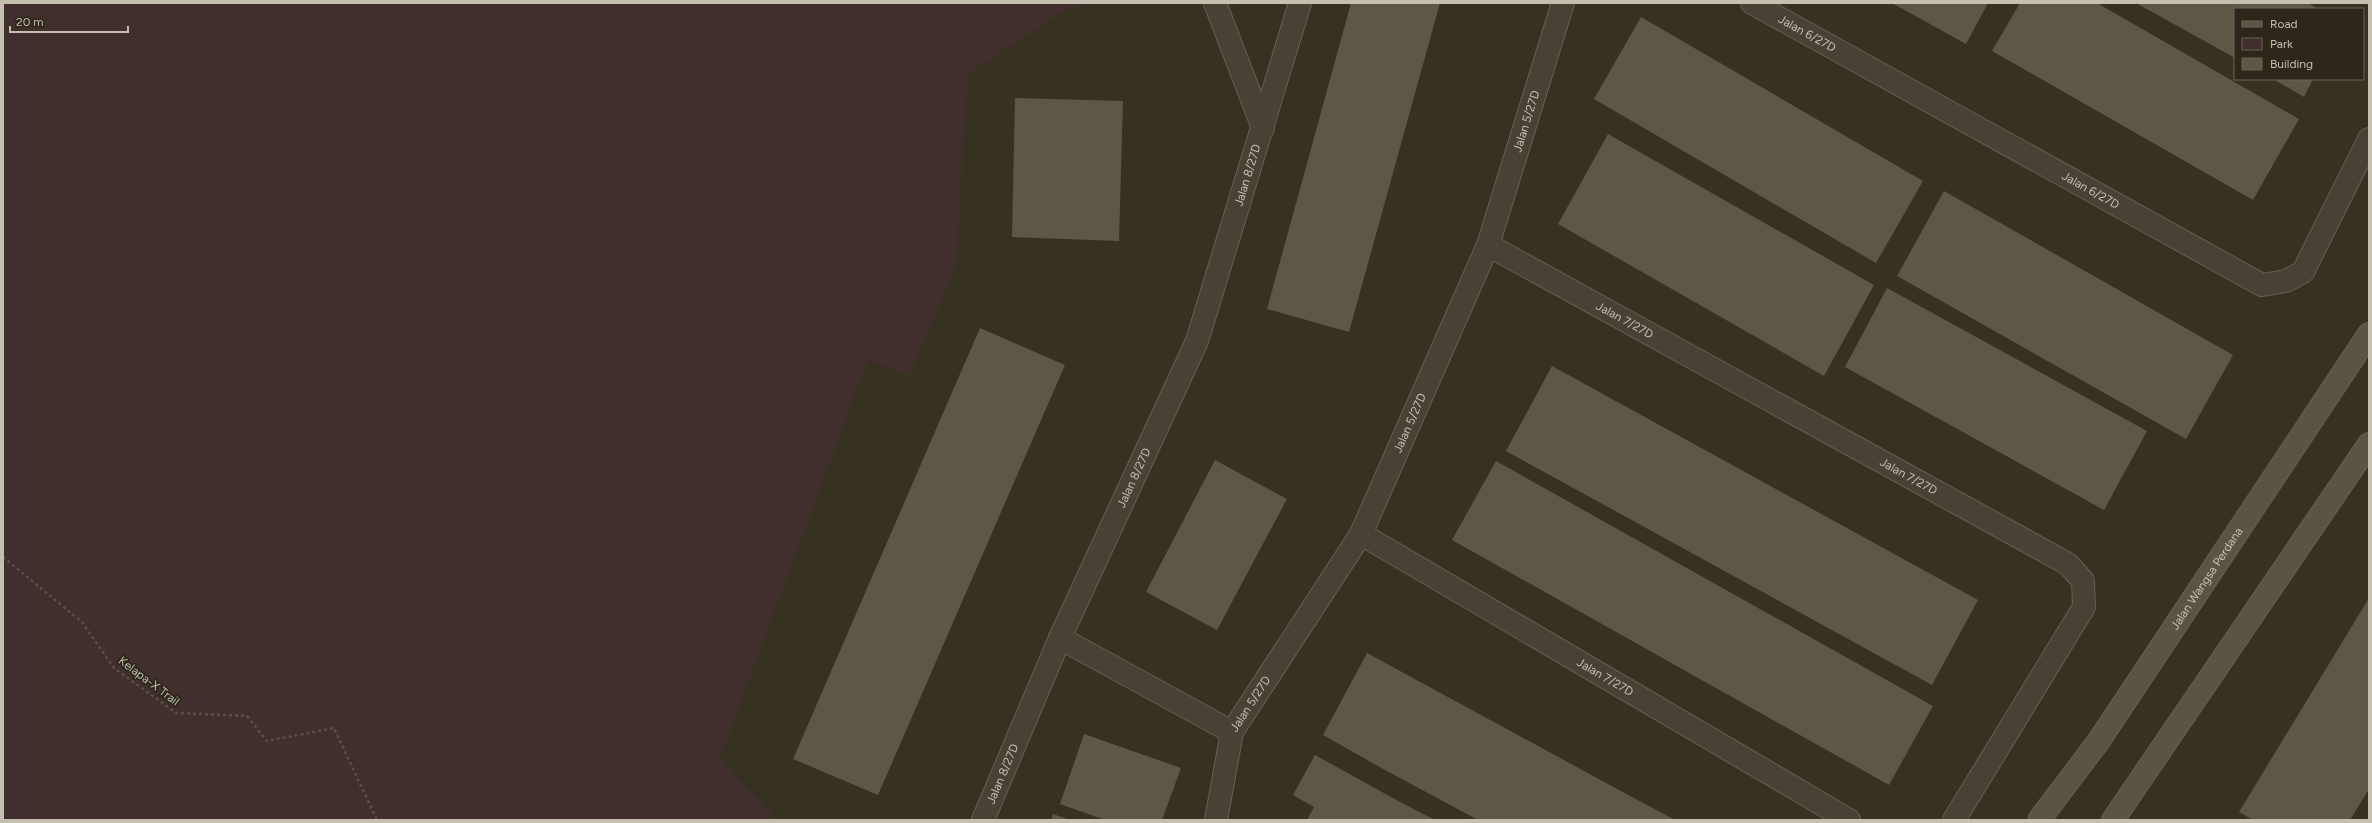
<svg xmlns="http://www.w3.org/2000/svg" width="2372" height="823" viewBox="0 0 2372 823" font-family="Figtree,sans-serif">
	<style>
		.green { fill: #412f2d }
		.building { fill: #5f5745 }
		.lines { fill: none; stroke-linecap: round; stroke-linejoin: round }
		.street-casing { stroke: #656052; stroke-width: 24 }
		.secondary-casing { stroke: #656052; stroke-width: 24 }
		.path { stroke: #5c4d48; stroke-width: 2.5; stroke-dasharray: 3 3; stroke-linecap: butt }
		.street { stroke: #474235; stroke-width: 22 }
		.secondary { stroke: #5a5543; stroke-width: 22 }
		.labels { text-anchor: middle; stroke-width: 3.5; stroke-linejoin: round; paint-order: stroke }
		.street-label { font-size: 12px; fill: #c4bfaf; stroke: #2c271a }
	</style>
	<rect width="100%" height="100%" fill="#373121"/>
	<path class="green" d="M 3,3 L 1091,3 L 1065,10 L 968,74 L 956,268 L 909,376 L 868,360 L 720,759 L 779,820 L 3,820 Z"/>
	<path class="building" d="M 1351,3 L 1440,3 L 1349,332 L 1267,309 Z
		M 1892,3 L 1988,3 L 1966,44 Z
		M 2020,3 L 2097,3 L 2299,119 L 2253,200 L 1992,51 Z
		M 2136,3 L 2308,3 L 2318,9 L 2235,9 L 2235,58 Z
		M 1641,17 L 1923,181 L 1876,263 L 1594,99 Z
		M 2273,79 L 2313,79 L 2304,97 Z
		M 1015,98 L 1123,101 L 1119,241 L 1012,237 Z
		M 1608,134 L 1874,285 L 1824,376 L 1558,224 Z
		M 1944,191 L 2233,355 L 2186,439 L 1897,276 Z
		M 1887,288 L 2147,431 L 2104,510 L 1845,367 Z
		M 980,328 L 1065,365 L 878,795 L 793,759 Z
		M 1552,366 L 1978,600 L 1932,685 L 1506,451 Z
		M 1215,460 L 1287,499 L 1217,630 L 1146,592 Z
		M 1496,461 L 1933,706 L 1889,785 L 1452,540 Z
		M 2369,598 L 2369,789 L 2350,820 L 2253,820 L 2239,812 Z
		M 1367,653 L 1619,790 L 1675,820 L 1478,820 L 1385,770 L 1323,735 Z
		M 1084,734 L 1181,768 L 1162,820 L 1105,820 L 1060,804 Z
		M 1315,755 L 1402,803 L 1435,820 L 1307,820 L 1314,807 L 1293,795 Z
		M 1053,814 L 1070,820 L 1051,820 Z"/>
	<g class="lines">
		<g class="street-casing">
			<g id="street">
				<path d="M 1215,3 L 1263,128"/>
				<path id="s1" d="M 1752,3 L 2262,285 L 2286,281 L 2303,272 L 2369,139"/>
				<path id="s2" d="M 1488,245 L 2068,564 L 2083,581 L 2084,607 L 1954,820"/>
				<path id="s3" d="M 1361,534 L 1849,820"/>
				<path d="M 1060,638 L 1232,732"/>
				<path id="s4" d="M 983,820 L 1060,638 L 1197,341 L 1300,3"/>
				<path id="s5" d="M 1216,820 L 1232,732 L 1361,534 L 1488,245 L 1563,3"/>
			</g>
		</g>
		<g class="secondary-casing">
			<g id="secondary">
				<path id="s6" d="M 2039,820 L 2098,742 L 2369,334"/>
				<path d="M 2113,820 L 2369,444"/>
			</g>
		</g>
		<path class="path" d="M 3,557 L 82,622 L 114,668 L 176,713 L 247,716 L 267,741 L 334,728 L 377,820"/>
		<use href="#street" class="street"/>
		<use href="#secondary" class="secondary"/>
	</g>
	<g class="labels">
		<g class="street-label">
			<text dy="4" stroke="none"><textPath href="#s1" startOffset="63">Jalan 6/27D</textPath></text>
			<text dy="4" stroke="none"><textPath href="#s5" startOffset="771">Jalan 5/27D</textPath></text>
			<text dy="4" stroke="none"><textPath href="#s4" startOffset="698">Jalan 8/27D</textPath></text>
			<text dy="4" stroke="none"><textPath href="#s1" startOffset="387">Jalan 6/27D</textPath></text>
			<text dy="4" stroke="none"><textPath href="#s2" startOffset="156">Jalan 7/27D</textPath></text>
			<text dy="4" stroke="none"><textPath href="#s5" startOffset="447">Jalan 5/27D</textPath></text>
			<text dy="4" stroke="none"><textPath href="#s2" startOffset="480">Jalan 7/27D</textPath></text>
			<text dy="4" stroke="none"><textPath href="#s4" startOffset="374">Jalan 8/27D</textPath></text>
			<text dy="4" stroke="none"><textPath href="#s6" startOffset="294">Jalan Wangsa Perdana</textPath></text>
			<text dy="4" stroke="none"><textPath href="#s3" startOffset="283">Jalan 7/27D</textPath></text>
			<text transform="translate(149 681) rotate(37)" y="4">Kelapa-X Trail</text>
			<text dy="4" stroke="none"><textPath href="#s5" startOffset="123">Jalan 5/27D</textPath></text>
			<text dy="4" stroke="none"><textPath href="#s4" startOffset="50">Jalan 8/27D</textPath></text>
		</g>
	</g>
	<rect width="2372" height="823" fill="none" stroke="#c4bfaf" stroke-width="8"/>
	<rect x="2234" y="8" width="130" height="72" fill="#2c271a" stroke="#696456"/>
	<rect x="2242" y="21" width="20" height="6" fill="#5a5543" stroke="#696456"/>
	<text x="2270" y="28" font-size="12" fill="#c4bfaf">Road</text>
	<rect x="2242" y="38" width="20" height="12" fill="#412f2d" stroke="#696456"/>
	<text x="2270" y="48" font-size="12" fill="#c4bfaf">Park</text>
	<rect x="2242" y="58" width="20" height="12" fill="#5f5745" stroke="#696456"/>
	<text x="2270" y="68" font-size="12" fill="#c4bfaf">Building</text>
	<path d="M10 26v6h118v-6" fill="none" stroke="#c4bfaf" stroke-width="2"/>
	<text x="16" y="26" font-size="12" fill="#c4bfaf" stroke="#2c271a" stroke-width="3" paint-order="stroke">20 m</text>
</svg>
